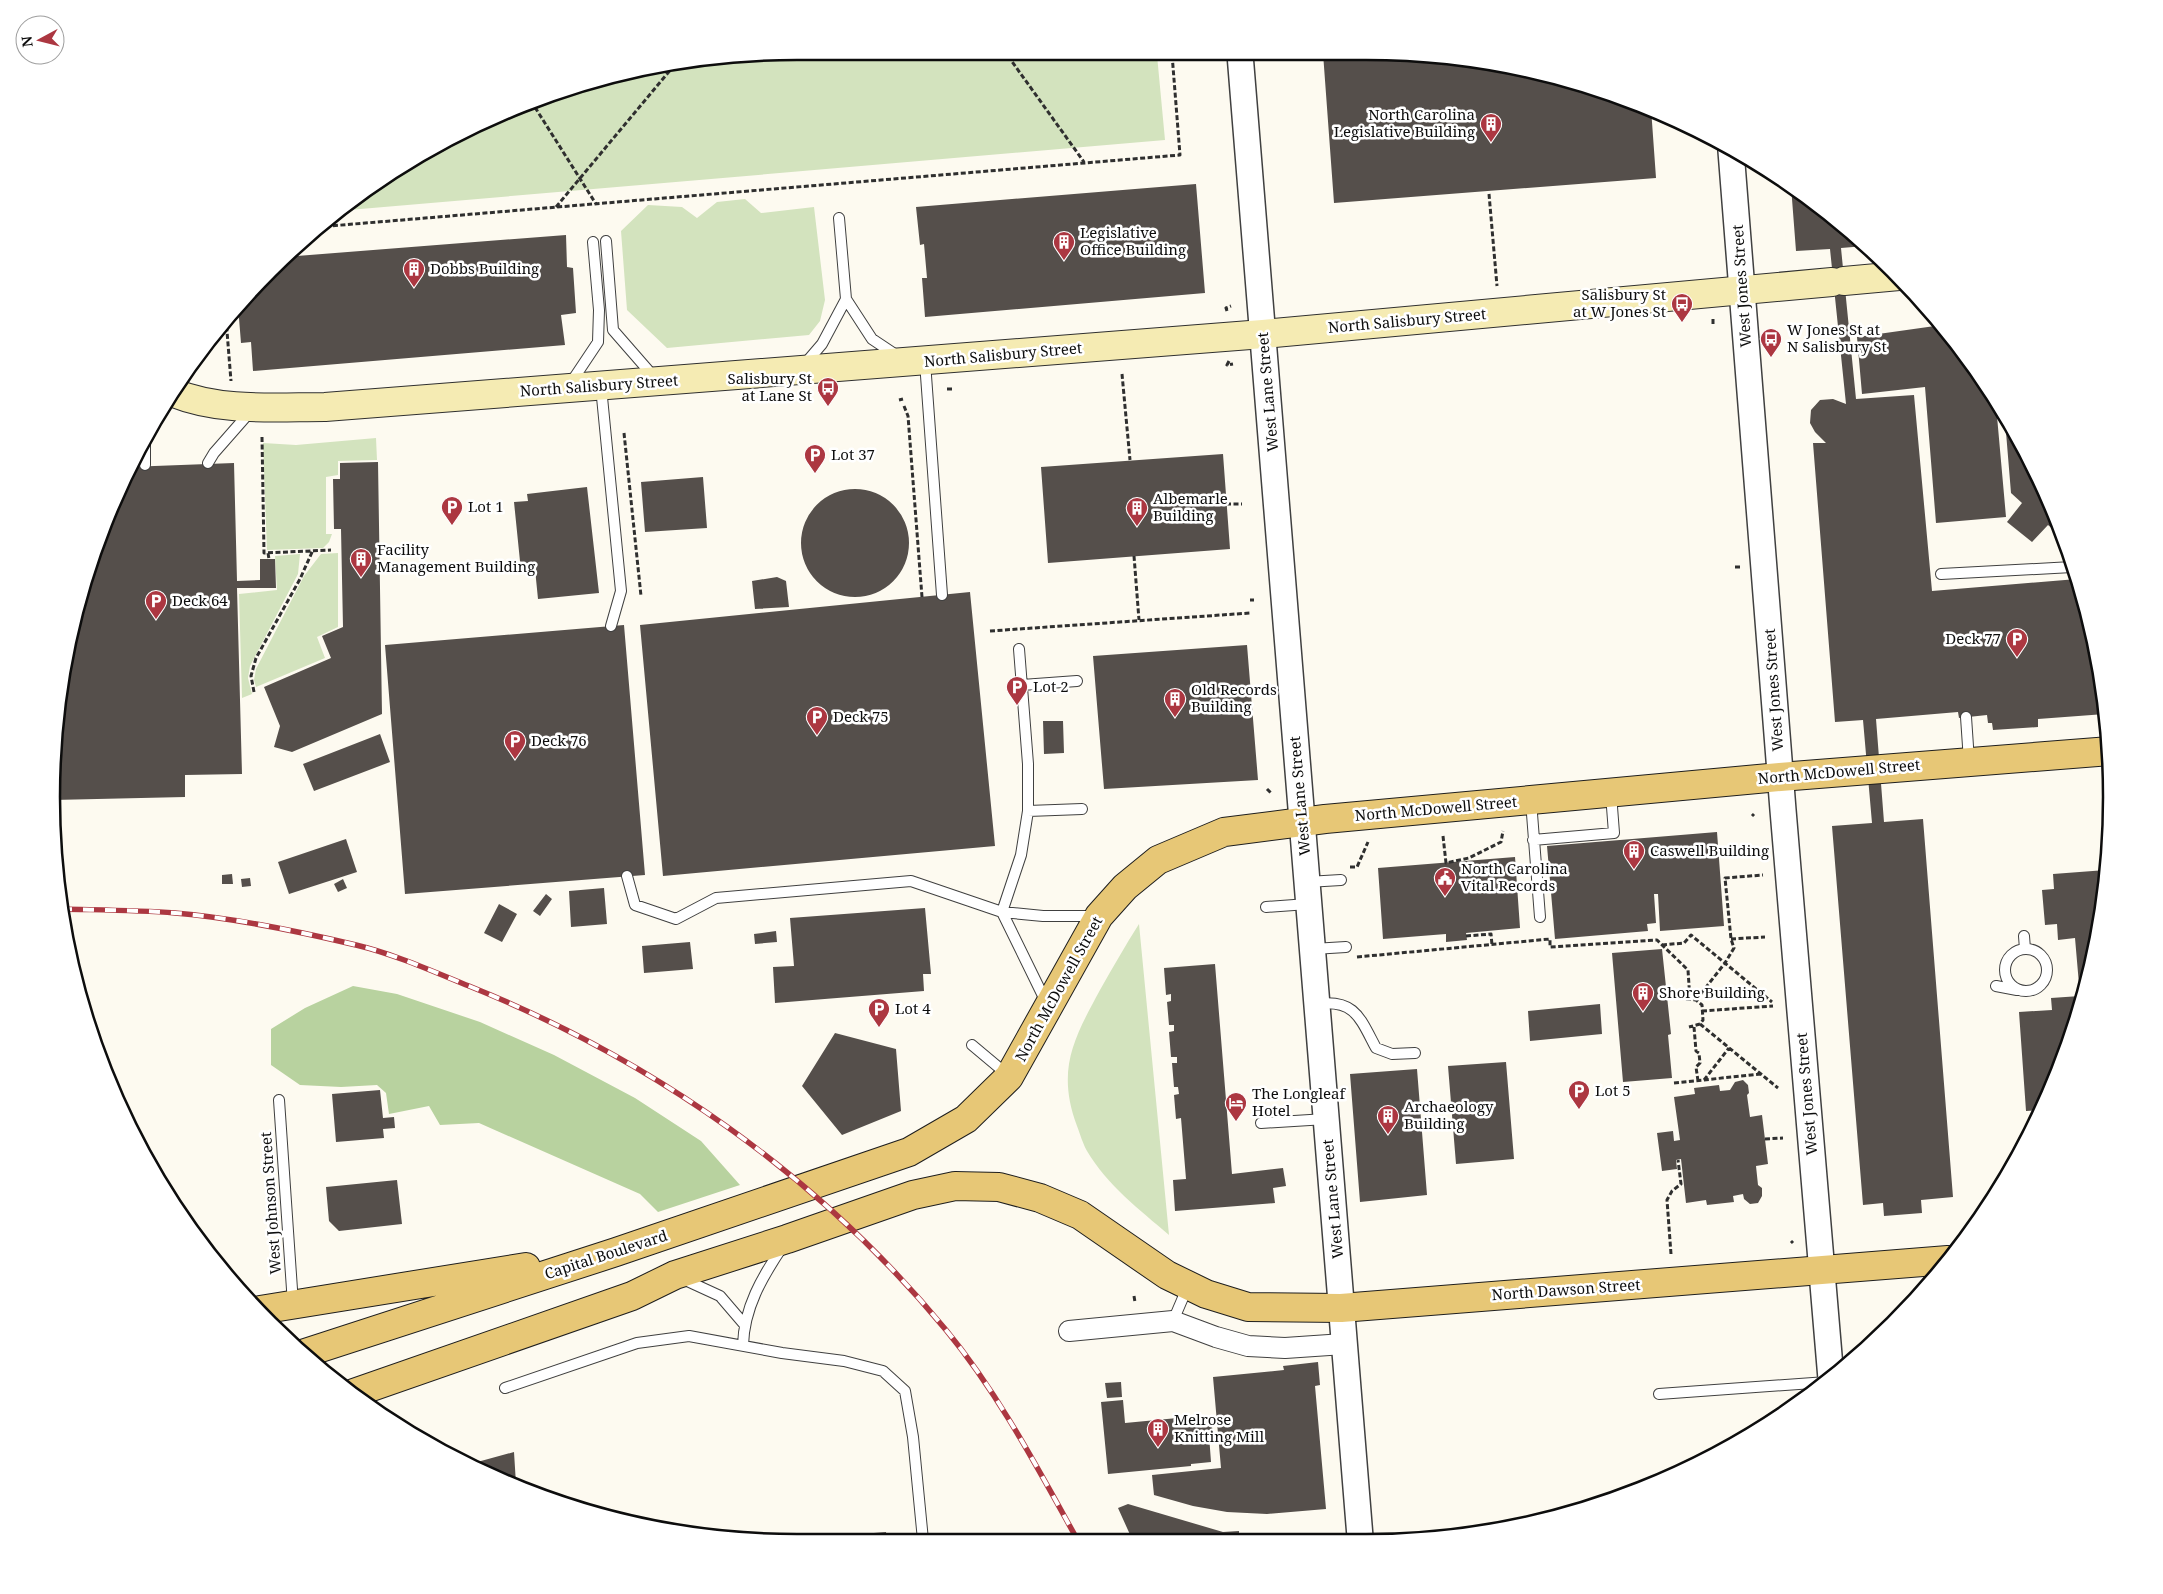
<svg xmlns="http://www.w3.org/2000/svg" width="2163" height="1594" viewBox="0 0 2163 1594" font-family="'Noto Serif',serif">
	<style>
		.green { fill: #d3e3be }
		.forest { fill: #b8d29f }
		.building { fill: #554f4b }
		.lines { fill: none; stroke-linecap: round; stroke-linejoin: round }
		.service-casing { stroke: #404040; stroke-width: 12 }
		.minor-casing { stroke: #404040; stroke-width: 22 }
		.tertiary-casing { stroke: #404040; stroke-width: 28 }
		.secondary-casing { stroke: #2f2f2f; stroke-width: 30 }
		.primary-casing { stroke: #1e1e1e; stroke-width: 30 }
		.path { stroke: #2f2f2f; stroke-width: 3; stroke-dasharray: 5 2.5; stroke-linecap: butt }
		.service { stroke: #fff; stroke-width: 10 }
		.minor { stroke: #fff; stroke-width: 20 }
		.tertiary { stroke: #fff; stroke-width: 25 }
		.secondary { stroke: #f5ebb3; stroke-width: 28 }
		.primary { stroke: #e7c776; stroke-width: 28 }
		.rail-casing { stroke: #ac3741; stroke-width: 5.5 }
		.rail { stroke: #fff; stroke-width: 4; stroke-dasharray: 11; stroke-linecap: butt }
		.labels { text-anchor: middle; stroke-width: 5; stroke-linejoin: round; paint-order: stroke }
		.poi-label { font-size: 15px; fill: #0d0d0d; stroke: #fff; text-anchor: start }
		.street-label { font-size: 15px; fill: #0d0d0d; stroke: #fff }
		.rim { fill: none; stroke: #0d0d0d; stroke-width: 2.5 }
	</style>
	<rect width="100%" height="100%" fill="#fdfaf0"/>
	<path class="green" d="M 1157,55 L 1165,140 L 337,211 L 424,151 L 511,108 L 604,77 L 699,58 Z
		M 745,199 L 761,213 L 814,207 L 825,300 L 820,321 L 809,335 L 667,348 L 627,310 L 621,231 L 648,205 L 682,207 L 697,218 L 717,202 Z
		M 376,438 L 377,460 L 338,461 L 338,475 L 326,477 L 326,534 L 332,534 L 329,542 L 323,548 L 267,550 L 263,443 L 296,445 Z
		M 338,553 L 338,627 L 317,637 L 325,658 L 256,687 L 254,680 L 256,669 L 304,576 L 321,554 Z
		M 300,554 L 298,574 L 250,666 L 248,678 L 252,694 L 242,698 L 239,594 L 277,590 L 275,556 Z
		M 1139,924 L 1169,1235 C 1140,1210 1107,1185 1087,1151 C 1083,1144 1080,1134 1077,1126 C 1056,1070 1074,1038 1100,990 C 1113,967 1125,946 1139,924 Z"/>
	<path class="forest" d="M 353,986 L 397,994 L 480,1022 L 554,1055 L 635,1098 L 701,1141 L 740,1185 L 658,1212 L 640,1194 L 479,1123 L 440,1125 L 429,1106 L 389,1114 L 386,1093 L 377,1085 L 341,1087 L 300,1085 L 271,1065 L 271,1029 L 305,1008 Z"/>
	<path class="building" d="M 1323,53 L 1414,53 L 1559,77 L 1651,108 L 1656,178 L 1334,203 Z
		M 1196,184 L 1205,293 L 925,317 L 922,278 L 927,278 L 924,244 L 920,245 L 916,207 Z
		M 1791,186 L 1865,246 L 1841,248 L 1856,399 L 1914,395 L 1932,591 L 2077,579 L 2086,604 L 2105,714 L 2038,719 L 2038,727 L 1993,730 L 1992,723 L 1988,723 L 1987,715 L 1959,718 L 1958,712 L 1876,719 L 1884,822 L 1923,819 L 1953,1197 L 1921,1200 L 1922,1213 L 1884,1216 L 1883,1203 L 1863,1205 L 1832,826 L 1872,823 L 1863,720 L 1835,722 L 1813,443 L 1826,443 L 1815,432 L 1810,423 L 1811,410 L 1820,400 L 1833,399 L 1846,404 L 1830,249 L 1796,251 Z
		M 566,235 L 567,267 L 573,268 L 576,313 L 561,315 L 565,345 L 253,371 L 251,342 L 241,343 L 238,306 L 269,270 L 284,257 Z
		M 1942,325 L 1958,343 L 1996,405 L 2006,517 L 1936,523 L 1925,387 L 1862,394 L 1857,337 Z
		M 2005,420 L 2035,467 L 2061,536 L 2048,525 L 2032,542 L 2007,522 L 2022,503 L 2011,493 Z
		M 1223,454 L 1230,549 L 1048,563 L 1041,467 Z
		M 378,462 L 382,714 L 292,752 L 274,747 L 280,726 L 264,687 L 331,658 L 322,636 L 343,627 L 341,529 L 334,529 L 333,479 L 340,479 L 340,463 Z
		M 234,463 L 237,581 L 260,580 L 260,559 L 275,559 L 276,588 L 237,588 L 242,774 L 185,775 L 185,797 L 53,800 L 53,749 L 66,652 L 91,557 L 128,467 Z
		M 703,477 L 707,528 L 645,532 L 641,482 Z
		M 587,487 L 599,593 L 538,599 L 535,569 L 521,571 L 514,502 L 528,501 L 527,494 Z
		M801 543a54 54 0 1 1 108 0a54 54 0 1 1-108 0Z
		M 777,577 L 786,581 L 789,607 L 755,609 L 752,581 Z
		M 970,592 L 995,846 L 663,876 L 640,625 Z
		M 624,625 L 645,875 L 405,894 L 385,645 Z
		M 1247,645 L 1258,780 L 1104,789 L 1093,656 Z
		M 1043,721 L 1063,721 L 1064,753 L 1044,754 Z
		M 380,734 L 390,762 L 314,791 L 303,764 Z
		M 53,830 L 61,830 L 61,850 L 53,851 Z
		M 1717,832 L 1724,926 L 1660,931 L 1658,894 L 1654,894 L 1656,923 L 1647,924 L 1648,931 L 1555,939 L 1547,846 Z
		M 346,839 L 357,872 L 289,894 L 278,862 Z
		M 1515,857 L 1520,928 L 1466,933 L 1467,940 L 1446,942 L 1446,934 L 1383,939 L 1378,868 Z
		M 2106,870 L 2105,895 L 2072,1037 L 2039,1110 L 2026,1111 L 2019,1012 L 2052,1010 L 2051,998 L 2080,996 L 2075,938 L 2058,940 L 2057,924 L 2045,925 L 2042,890 L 2054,889 L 2053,874 Z
		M 232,874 L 233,884 L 222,884 L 222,875 Z
		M 250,878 L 251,886 L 242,887 L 241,879 Z
		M 343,879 L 347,888 L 338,892 L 334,884 Z
		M 604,888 L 607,924 L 571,927 L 569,891 Z
		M 546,894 L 552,899 L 540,916 L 533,911 Z
		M 499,904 L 517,914 L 502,942 L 484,933 Z
		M 925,908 L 931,974 L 923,974 L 924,991 L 775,1003 L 773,967 L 794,966 L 790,918 Z
		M 776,931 L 777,942 L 755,944 L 754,934 Z
		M 690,942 L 693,969 L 644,973 L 642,946 Z
		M 1662,949 L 1671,1034 L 1668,1035 L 1672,1078 L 1623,1082 L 1612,953 Z
		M 1215,964 L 1232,1174 L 1283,1168 L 1286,1186 L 1273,1188 L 1275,1203 L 1175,1211 L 1173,1180 L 1186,1179 L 1181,1118 L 1176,1119 L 1174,1095 L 1179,1094 L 1178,1087 L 1174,1087 L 1172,1063 L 1177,1063 L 1177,1057 L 1171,1057 L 1169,1032 L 1174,1031 L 1174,1025 L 1169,1025 L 1167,1002 L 1171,1001 L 1171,994 L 1166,995 L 1164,968 Z
		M 1600,1004 L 1602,1034 L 1530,1041 L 1528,1011 Z
		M 835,1033 L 896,1049 L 901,1111 L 842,1135 L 802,1086 Z
		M 1506,1062 L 1514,1159 L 1456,1164 L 1448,1066 Z
		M 1417,1069 L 1427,1195 L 1360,1202 L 1350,1074 Z
		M 1743,1080 L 1748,1085 L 1749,1093 L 1747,1095 L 1750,1117 L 1762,1115 L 1768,1164 L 1756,1166 L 1758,1185 L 1762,1188 L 1762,1196 L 1758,1203 L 1750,1204 L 1744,1199 L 1743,1194 L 1733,1196 L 1734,1202 L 1707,1205 L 1706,1200 L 1686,1203 L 1681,1159 L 1676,1160 L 1677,1169 L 1662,1171 L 1657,1133 L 1673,1131 L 1674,1141 L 1680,1140 L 1674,1097 L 1695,1094 L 1694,1088 L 1719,1085 L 1720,1091 L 1730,1090 L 1735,1082 Z
		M 380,1090 L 383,1118 L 394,1117 L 395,1128 L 383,1129 L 384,1138 L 336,1142 L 332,1094 Z
		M 397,1180 L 402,1224 L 339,1231 L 329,1221 L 326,1187 Z
		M 1318,1362 L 1320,1385 L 1315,1386 L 1326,1509 L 1267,1514 L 1227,1512 L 1193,1506 L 1154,1495 L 1152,1475 L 1221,1468 L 1213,1377 L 1284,1370 L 1283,1366 Z
		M 1121,1382 L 1122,1397 L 1107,1398 L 1105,1383 Z
		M 1123,1400 L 1125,1423 L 1188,1417 L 1188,1420 L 1211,1418 L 1213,1435 L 1209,1435 L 1211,1462 L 1191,1464 L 1191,1466 L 1108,1474 L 1101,1402 Z
		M 514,1452 L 516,1484 L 470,1464 Z
		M 1128,1504 L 1223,1532 L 1239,1531 L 1239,1538 L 1132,1539 L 1118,1508 Z
		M 886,1532 L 887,1540 L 800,1541 L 800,1539 Z"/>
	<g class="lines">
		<g class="service-casing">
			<path id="service" d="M 839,218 L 846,299 L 872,339 L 899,357
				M 606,241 L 613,330 L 654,377
				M 925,362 L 942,595
				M 804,365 L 822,344 L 846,299
				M 570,384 L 598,342 L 599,310 L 593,242
				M 601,387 L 621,591 L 611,626
				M 145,441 L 145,465
				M 208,463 L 214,453 L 250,412
				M 1941,574 L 2072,567
				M 1019,649 L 1028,764 L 1028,811 L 1021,855 L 1002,912 L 1047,1004
				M 1022,685 L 1077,681
				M 1966,717 L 1969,761
				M 1531,801 L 1540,917
				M 1028,811 L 1082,809
				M 1533,840 L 1614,833 L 1611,794
				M 627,876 L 635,905 L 676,919 L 716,898 L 911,881 L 1002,912 L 1043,916 L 1096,916
				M 1307,882 L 1341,880
				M 1266,907 L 1308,904
				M 2024,936 L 2025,949
				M 1313,949 L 1346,947
				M2005 970a21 21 0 1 1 42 0a21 21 0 1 1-42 0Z
				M 1996,986 L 2017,990
				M 1317,1004 C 1355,999 1360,1018 1376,1048 L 1392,1054 L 1415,1053
				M 972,1045 L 1009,1076
				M 279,1100 L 293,1304
				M 1261,1123 L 1326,1119
				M 683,1279 L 720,1296 L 744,1324
				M 1173,1321 L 1188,1286
				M 743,1345 C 744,1308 762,1277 783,1246
				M 505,1388 L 637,1343 L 689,1336 L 782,1353 L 844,1361 L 883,1371 L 905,1391 L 913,1437 L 923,1540
				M 1659,1394 L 1827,1382"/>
		</g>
		<g class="minor-casing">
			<path id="minor" d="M 1069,1331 L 1173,1321 L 1216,1337 L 1248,1346 L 1285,1348 L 1344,1344"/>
		</g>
		<g class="tertiary-casing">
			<path id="tertiary" d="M 1240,54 L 1360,1537
				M 1731,151 L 1783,810 L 1831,1379"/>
		</g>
		<g class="secondary-casing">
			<path id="secondary" d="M 1844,281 L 1899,276
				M 174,393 C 221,412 275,407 325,407 L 1263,334 L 1832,282"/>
		</g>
		<g class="primary-casing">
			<path id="primary" d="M 260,1310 L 526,1267
				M 302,1354 L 616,1252 L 909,1152 L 966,1119 L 1009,1077 L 1099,916 L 1125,887 L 1158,860 L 1224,832 L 1325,819 L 1780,777 L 2110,751
				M 354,1393 L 632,1296 L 675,1275 L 787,1239 L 913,1195 L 955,1186 L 999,1187 L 1040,1198 L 1080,1215 L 1167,1275 L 1206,1294 L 1248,1307 L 1341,1308 L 1948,1260"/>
		</g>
		<path class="path" d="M 1008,56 L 1084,162
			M 1207,57 L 1210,57
			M 531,101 L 596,204
			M 1489,194 L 1497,286
			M 556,207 L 677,62
			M 318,227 L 1180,155 L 1172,54
			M 1227,311 L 1226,308 L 1231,306
			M 226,319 L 231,381
			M 1713,319 L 1713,325
			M 1229,361 L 1227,365 L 1233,364
			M 1122,374 L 1130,460
			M 947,389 L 953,389
			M 899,400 L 903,399
			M 904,406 L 908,416 L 922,597
			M 624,433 L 641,596
			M 262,437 L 264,553 L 331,550
			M 1226,504 L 1242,504
			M 268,553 L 269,559
			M 1134,556 L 1139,620
			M 1735,567 L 1742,567
			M 1250,600 L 1254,600
			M 990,631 L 1250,613
			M 254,692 L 251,676 L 256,658 L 300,579 L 313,550
			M 1267,789 L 1271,793
			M 1752,816 L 1754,814
			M 1443,836 L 1446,863 L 1469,858 L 1501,842 L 1503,831
			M 1350,867 L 1357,867 L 1368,842
			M 1466,936 L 1491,934 L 1492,945
			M 1731,939 L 1765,937
			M 1662,945 L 1684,943 L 1691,935 L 1772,1002
			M 1357,957 L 1550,939 L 1550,947 L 1657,940 L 1688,970 L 1690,1000
			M 1686,999 L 1696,1000 L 1702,1005 L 1703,1020 L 1700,1024 L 1689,1027
			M 1696,1000 L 1725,963 L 1734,948 L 1731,939 L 1725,878 L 1763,875
			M 1702,1011 L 1773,1006
			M 1700,1024 L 1778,1088
			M 1694,1027 L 1696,1051 L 1699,1053 L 1700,1063 L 1696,1067 L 1698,1081
			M 1704,1080 L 1729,1048
			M 1674,1083 L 1761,1074
			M 1765,1139 L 1783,1138
			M 1791,1241 L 1793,1243
			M 1671,1254 L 1667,1200 L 1672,1191 L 1681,1184 L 1678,1160
			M 1134,1296 L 1135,1302"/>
		<use href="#service" class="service"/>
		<use href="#minor" class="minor"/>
		<use href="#tertiary" class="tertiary"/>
		<use href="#secondary" class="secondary"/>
		<use href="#primary" class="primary"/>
		<g class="rail-casing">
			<path id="rail" d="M 61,909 C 99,910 137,910 175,913 C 235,918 297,931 356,945 C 394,954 432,971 469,986 C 653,1060 819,1176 946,1330 C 998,1393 1037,1467 1077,1539"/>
		</g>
		<use href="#rail" class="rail"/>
	</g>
	<defs>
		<g id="building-pin" transform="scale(1.125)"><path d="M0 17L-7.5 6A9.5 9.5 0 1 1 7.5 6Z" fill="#ac3741" stroke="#fff"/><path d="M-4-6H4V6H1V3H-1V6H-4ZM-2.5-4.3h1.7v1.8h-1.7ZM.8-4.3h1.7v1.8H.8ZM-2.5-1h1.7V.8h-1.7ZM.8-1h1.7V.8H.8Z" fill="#fff"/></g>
		<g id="bus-pin" transform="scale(1.125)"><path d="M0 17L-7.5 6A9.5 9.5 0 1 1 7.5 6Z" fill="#ac3741" stroke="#fff"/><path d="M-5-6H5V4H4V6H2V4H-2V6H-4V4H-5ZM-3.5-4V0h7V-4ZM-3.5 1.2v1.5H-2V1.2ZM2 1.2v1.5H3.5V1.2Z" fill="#fff"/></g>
		<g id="parking-pin" transform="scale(1.125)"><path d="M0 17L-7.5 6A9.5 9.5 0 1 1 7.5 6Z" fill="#ac3741" stroke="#fff"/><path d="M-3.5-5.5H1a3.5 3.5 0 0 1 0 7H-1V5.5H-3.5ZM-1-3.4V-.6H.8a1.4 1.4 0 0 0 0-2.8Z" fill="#fff"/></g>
		<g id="civic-pin" transform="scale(1.125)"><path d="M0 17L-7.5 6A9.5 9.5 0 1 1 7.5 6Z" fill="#ac3741" stroke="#fff"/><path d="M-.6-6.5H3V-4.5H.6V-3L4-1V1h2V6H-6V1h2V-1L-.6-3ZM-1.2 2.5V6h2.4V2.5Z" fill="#fff"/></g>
		<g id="hotel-pin" transform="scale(1.125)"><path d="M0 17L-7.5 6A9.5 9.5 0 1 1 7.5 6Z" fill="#ac3741" stroke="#fff"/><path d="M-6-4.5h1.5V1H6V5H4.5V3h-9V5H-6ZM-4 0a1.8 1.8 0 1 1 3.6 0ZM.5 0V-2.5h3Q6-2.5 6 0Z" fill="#fff"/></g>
	</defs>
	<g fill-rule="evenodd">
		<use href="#building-pin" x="1491" y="124"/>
		<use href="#building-pin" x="1064" y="242"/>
		<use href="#building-pin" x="414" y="269"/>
		<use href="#bus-pin" x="1682" y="304"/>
		<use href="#bus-pin" x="1771" y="339"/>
		<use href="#bus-pin" x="828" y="388"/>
		<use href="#parking-pin" x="815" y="455"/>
		<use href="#parking-pin" x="452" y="507"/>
		<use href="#building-pin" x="1137" y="508"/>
		<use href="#building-pin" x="361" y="559"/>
		<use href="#parking-pin" x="156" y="601"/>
		<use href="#parking-pin" x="2017" y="639"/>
		<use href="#parking-pin" x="1017" y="687"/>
		<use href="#building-pin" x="1175" y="699"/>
		<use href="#parking-pin" x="817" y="717"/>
		<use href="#parking-pin" x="515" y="741"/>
		<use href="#building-pin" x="1634" y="851"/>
		<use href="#civic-pin" x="1445" y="878"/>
		<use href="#building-pin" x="1643" y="993"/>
		<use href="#parking-pin" x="879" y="1009"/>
		<use href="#parking-pin" x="1579" y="1091"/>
		<use href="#hotel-pin" x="1236" y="1103"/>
		<use href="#building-pin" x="1388" y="1116"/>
		<use href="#building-pin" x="1158" y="1429"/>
	</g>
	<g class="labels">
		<g class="poi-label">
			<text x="1475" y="120" text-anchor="end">North Carolina<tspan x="1475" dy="17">Legislative Building</tspan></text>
			<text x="1080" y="238">Legislative<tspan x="1080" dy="17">Office Building</tspan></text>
			<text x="430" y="274">Dobbs Building</text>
			<text x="1666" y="300" text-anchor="end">Salisbury St<tspan x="1666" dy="17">at W Jones St</tspan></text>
			<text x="1787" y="335">W Jones St at<tspan x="1787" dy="17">N Salisbury St</tspan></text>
			<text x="812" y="384" text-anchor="end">Salisbury St<tspan x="812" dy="17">at Lane St</tspan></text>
			<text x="831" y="460">Lot 37</text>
			<text x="1153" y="504">Albemarle<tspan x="1153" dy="17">Building</tspan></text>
			<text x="468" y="512">Lot 1</text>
			<text x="377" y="555">Facility<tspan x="377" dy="17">Management Building</tspan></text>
			<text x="172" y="606">Deck 64</text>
			<text x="2001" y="644" text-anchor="end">Deck 77</text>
			<text x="1033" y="692">Lot 2</text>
			<text x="1191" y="695">Old Records<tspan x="1191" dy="17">Building</tspan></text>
			<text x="833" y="722">Deck 75</text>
			<text x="531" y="746">Deck 76</text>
			<text x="1650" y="856">Caswell Building</text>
			<text x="1461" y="874">North Carolina<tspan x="1461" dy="17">Vital Records</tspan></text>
			<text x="1659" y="998">Shore Building</text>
			<text x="895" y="1014">Lot 4</text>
			<text x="1595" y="1096">Lot 5</text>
			<text x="1252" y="1099">The Longleaf<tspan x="1252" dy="17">Hotel</tspan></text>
			<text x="1404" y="1112">Archaeology<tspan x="1404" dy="17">Building</tspan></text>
			<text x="1174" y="1425">Melrose<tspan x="1174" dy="17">Knitting Mill</tspan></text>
		</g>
		<g class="street-label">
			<text transform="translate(1742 286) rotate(-94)" y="5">West Jones Street</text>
			<text transform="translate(1407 321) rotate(-5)" y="5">North Salisbury Street</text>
			<text transform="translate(1003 355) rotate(-5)" y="5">North Salisbury Street</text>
			<text transform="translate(599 386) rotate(-4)" y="5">North Salisbury Street</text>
			<text transform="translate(1268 392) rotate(-95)" y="5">West Lane Street</text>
			<text transform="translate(1774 690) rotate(-94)" y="5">West Jones Street</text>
			<text transform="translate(1839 772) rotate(-5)" y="5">North McDowell Street</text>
			<text transform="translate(1300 796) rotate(-95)" y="5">West Lane Street</text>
			<text transform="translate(1436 809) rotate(-5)" y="5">North McDowell Street</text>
			<text transform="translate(1059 989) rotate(-61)" y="5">North McDowell Street</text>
			<text transform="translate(1807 1094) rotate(-95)" y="5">West Jones Street</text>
			<text transform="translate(1333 1199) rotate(-95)" y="5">West Lane Street</text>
			<text transform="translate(271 1203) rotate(-94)" y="5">West Johnson Street</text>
			<text transform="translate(606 1255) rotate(-18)" y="5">Capital Boulevard</text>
			<text transform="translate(1566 1290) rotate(-4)" y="5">North Dawson Street</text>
		</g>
	</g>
	<path d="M0 0H2163V1594H0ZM797 60H1366A737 737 0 0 1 2103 797V797A737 737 0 0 1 1366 1534H797A737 737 0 0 1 60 797V797A737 737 0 0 1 797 60Z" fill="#fff" fill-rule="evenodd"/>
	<path class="rim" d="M797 60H1366A737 737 0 0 1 2103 797V797A737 737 0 0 1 1366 1534H797A737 737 0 0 1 60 797V797A737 737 0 0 1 797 60Z"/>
	<g transform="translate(40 40) rotate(263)"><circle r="24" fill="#ffffff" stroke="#9e9e9e"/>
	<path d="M0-4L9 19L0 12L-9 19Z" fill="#ac3741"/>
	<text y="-8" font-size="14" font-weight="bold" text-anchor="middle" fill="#0d0d0d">N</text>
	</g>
</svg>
